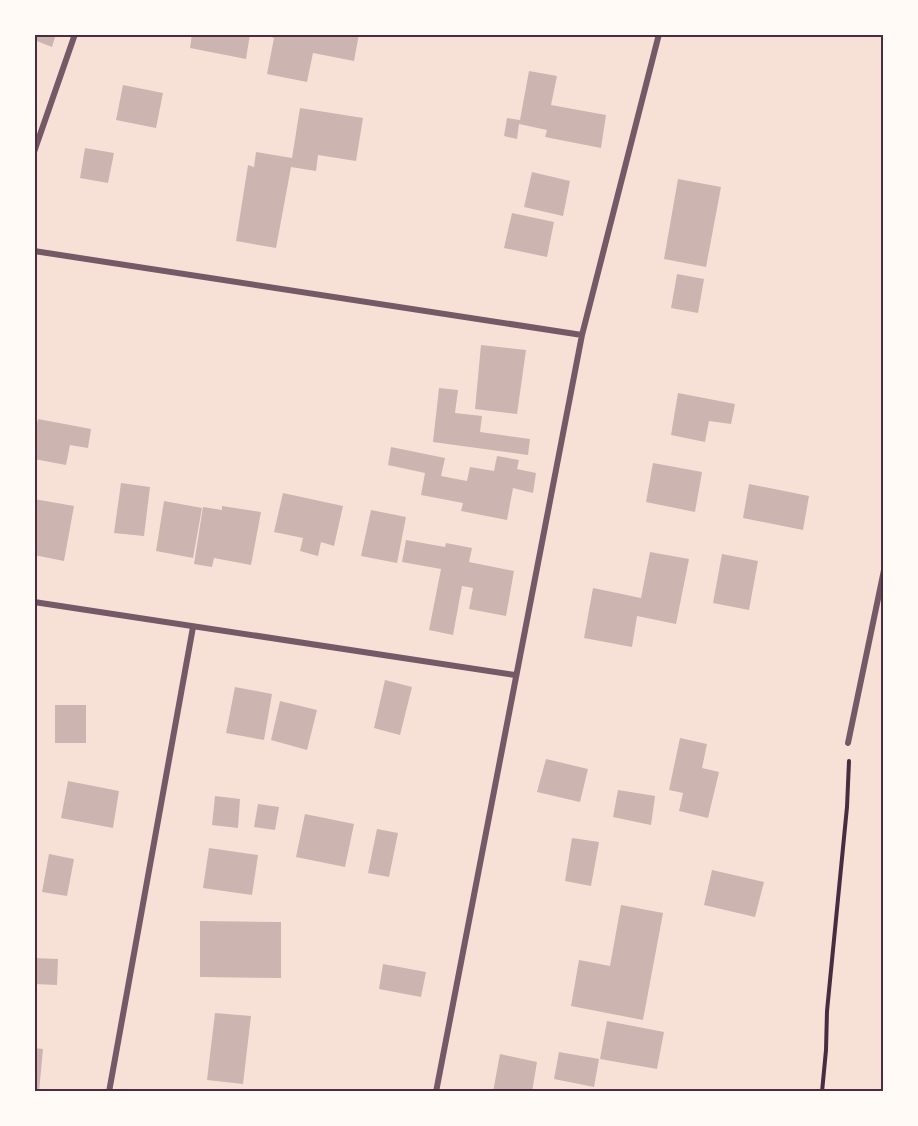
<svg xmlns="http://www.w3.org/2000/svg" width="918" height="1126" viewBox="0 0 918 1126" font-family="'DM Sans',sans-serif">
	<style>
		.building { fill: #ccb4b1 }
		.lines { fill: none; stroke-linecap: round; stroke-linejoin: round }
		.path { stroke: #4a2c40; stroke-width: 4 }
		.minor { stroke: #755966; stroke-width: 6 }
		.neatline { fill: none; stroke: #4a2c40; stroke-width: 2 }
	</style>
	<rect width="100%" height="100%" fill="#f7e1d7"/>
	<path class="building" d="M 34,34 L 56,34 L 52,47 L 34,40 Z
		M 192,34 L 250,34 L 246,59 L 190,48 Z
		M 271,34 L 359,34 L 354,61 L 313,53 L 307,82 L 267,74 L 274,38 L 271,37 Z
		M 529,71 L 557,76 L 551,105 L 606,115 L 601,148 L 545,137 L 547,130 L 519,124 L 517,139 L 504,136 L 507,118 L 520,120 Z
		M 123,85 L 163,93 L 156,128 L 116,120 Z
		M 300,108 L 363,118 L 356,161 L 318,155 L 316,171 L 291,167 L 276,248 L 236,241 L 248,165 L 254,167 L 256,152 L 292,158 Z
		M 85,148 L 114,153 L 108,183 L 80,178 Z
		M 532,172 L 570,181 L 563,216 L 524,207 Z
		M 678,179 L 721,187 L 706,267 L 664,259 Z
		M 512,213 L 554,222 L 547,257 L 504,248 Z
		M 677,274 L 704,279 L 698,313 L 671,308 Z
		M 481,345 L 526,350 L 517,414 L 475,409 Z
		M 439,388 L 458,390 L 455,413 L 482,416 L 480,432 L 530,439 L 528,455 L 433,442 Z
		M 678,393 L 735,404 L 731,424 L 709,421 L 705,442 L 671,435 Z
		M 38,419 L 91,429 L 88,448 L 70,445 L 66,465 L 34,459 L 34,437 Z
		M 391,447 L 445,458 L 441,476 L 467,481 L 470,467 L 494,471 L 497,456 L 519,460 L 517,469 L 536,473 L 533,493 L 513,488 L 507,520 L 461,511 L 463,503 L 421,495 L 425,473 L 388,465 Z
		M 653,463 L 702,472 L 695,512 L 646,502 Z
		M 121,483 L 150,487 L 144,536 L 114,533 Z
		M 749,484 L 809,496 L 803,530 L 743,518 Z
		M 283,493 L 343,506 L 334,546 L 321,542 L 318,556 L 300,551 L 303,538 L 274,532 Z
		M 34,499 L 74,506 L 64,561 L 34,555 Z
		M 164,501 L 202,508 L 193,558 L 156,551 Z
		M 222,506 L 261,512 L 251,565 L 214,558 L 212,567 L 194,564 L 203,507 L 222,510 Z
		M 371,510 L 406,517 L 397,563 L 361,556 Z
		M 406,540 L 445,547 L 446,543 L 472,548 L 469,562 L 514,571 L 506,616 L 469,609 L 473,588 L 462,586 L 453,635 L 429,630 L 441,569 L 402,562 Z
		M 650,552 L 689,559 L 676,624 L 637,616 L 632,647 L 584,638 L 593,588 L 641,598 Z
		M 722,554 L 758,561 L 749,610 L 713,603 Z
		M 385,680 L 412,687 L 400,735 L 374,728 Z
		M 235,687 L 272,694 L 264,740 L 226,733 Z
		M 280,701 L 317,710 L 307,750 L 271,740 Z
		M 55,705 L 86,705 L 86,743 L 55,743 Z
		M 680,738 L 707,744 L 702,768 L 719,772 L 708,818 L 679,811 L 683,793 L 669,790 Z
		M 546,759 L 588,769 L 580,802 L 537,792 Z
		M 68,781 L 119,791 L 113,828 L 61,818 Z
		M 618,790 L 655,796 L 651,825 L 613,817 Z
		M 215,796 L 240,799 L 238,828 L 212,825 Z
		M 258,804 L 279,807 L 275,830 L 254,827 Z
		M 305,814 L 354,824 L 345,867 L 296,857 Z
		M 377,829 L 398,833 L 389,877 L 368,873 Z
		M 572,838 L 599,842 L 591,886 L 565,881 Z
		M 209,848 L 258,855 L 252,895 L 203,888 Z
		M 49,854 L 74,859 L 67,896 L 42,892 Z
		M 712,870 L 764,882 L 755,917 L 704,905 Z
		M 621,905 L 663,913 L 643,1020 L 571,1006 L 579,960 L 610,966 Z
		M 200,921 L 281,922 L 281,978 L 200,977 Z
		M 34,958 L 58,959 L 57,985 L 34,984 Z
		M 383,964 L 426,972 L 421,997 L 379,989 Z
		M 215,1013 L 251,1016 L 243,1084 L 207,1080 Z
		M 607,1021 L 664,1032 L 657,1069 L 600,1059 Z
		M 34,1048 L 43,1049 L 39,1092 L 34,1092 Z
		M 559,1052 L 599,1059 L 594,1087 L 554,1079 Z
		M 500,1054 L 537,1062 L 532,1092 L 493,1092 Z"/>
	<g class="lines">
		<path class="path" d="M 822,1092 L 826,1050 L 827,1011 L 847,807 L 849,761"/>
		<path class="minor" d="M 34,152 L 75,34
			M 34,251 L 582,335
			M 34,602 L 515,675
			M 848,743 L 884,570
			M 109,1092 L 193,627
			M 436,1092 L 582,335 L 659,34"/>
	</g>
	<rect width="918" height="1126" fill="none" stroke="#fffaf5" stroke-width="72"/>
	<rect x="36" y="36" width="846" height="1054" class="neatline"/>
</svg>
